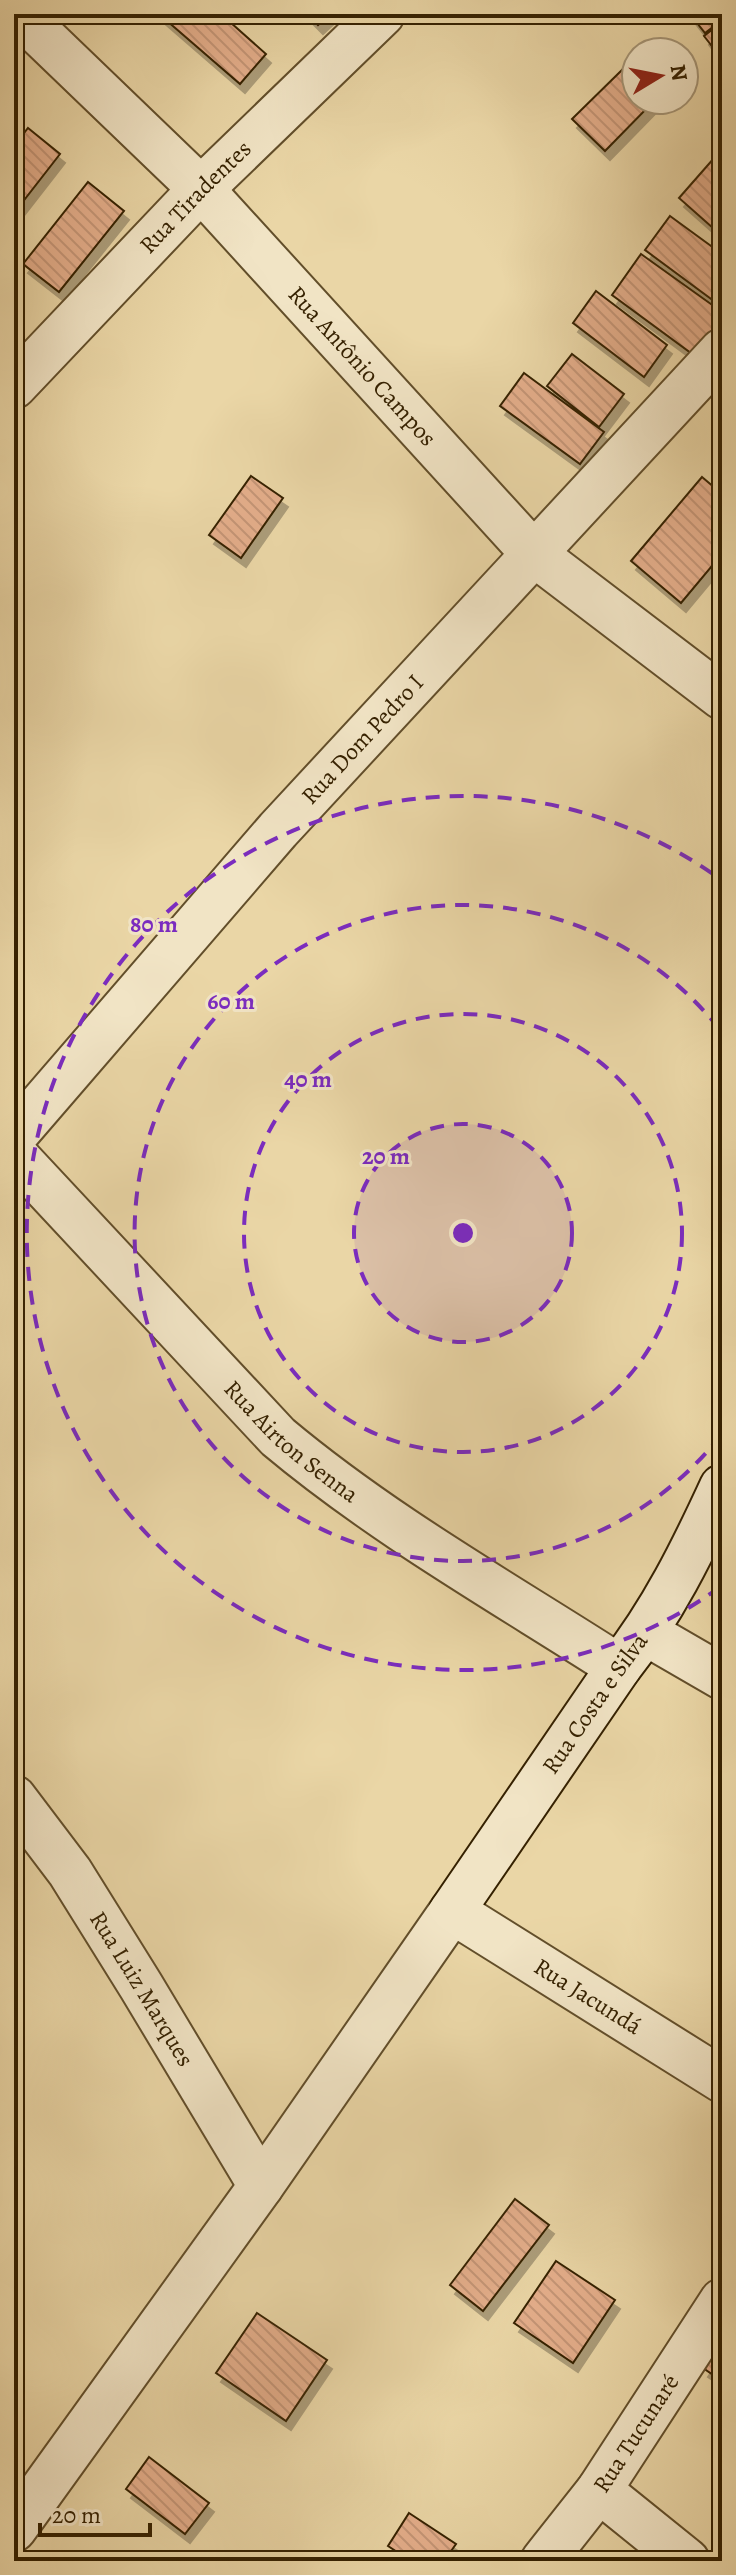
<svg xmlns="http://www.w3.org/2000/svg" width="736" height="2575" viewBox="0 0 736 2575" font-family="Alegreya,serif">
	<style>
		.building { fill: url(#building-back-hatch); stroke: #352101; stroke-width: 2; filter: url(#shadow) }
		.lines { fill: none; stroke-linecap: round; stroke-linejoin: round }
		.street-casing { stroke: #624e2a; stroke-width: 48 }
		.secondary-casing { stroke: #352101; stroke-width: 48 }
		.street { stroke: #f1e4c5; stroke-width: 44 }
		.secondary { stroke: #f1e4c5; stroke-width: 44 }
		.ring { fill: none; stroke: #7b2cbf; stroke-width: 4; stroke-dasharray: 14 10 }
		.labels { text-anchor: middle; stroke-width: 6; stroke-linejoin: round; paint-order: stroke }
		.street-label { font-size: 24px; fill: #352101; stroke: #f1e4c5 }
		.centre { fill: #7b2cbf; stroke: #f1e4c5; stroke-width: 4 }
		.ring-label { font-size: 24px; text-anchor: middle; font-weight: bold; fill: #7b2cbf; stroke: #f1e4c5; stroke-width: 6; stroke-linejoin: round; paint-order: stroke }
	</style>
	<defs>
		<pattern id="building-back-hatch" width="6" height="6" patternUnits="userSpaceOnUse" patternTransform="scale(2)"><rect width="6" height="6" fill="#e4ae8b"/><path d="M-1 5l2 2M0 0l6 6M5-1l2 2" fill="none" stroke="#c49576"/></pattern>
		<filter id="shadow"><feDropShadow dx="5" dy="9" stdDeviation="0" flood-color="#0004"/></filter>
	</defs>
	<rect width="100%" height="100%" fill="#ead6a6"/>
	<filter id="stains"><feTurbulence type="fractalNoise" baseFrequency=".0025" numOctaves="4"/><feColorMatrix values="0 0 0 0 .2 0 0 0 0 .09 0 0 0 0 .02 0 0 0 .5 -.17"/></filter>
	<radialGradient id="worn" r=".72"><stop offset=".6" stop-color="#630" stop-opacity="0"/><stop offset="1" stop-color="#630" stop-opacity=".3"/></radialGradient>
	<path class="building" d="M 159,14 L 221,14 L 266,54 L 240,84 Z
		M 307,14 L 330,14 L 318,25 Z
		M 690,14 L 722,14 L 722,20 L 705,33 Z
		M 722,22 L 722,59 L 704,36 Z
		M 624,68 L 636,80 L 636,100 L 655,100 L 605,151 L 572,119 Z
		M 28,128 L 60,154 L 14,213 L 14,146 Z
		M 722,149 L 722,236 L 679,198 Z
		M 88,182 L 124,211 L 59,292 L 23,264 Z
		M 670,216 L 722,254 L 722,307 L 645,250 Z
		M 641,254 L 722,312 L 722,317 L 695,356 L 612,295 Z
		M 596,291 L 667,345 L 644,377 L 573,323 Z
		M 572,354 L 624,394 L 599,427 L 547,386 Z
		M 524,373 L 604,432 L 580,464 L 500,406 Z
		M 251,476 L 283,498 L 241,558 L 209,535 Z
		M 702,477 L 722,494 L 722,554 L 681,603 L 631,561 Z
		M 515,2199 L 549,2225 L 483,2311 L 450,2285 Z
		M 556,2261 L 615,2300 L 573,2363 L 514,2323 Z
		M 257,2313 L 327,2360 L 286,2421 L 216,2373 Z
		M 722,2341 L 722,2381 L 703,2368 Z
		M 149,2457 L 209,2503 L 185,2534 L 126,2489 Z
		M 409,2513 L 456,2544 L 444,2561 L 411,2561 L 388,2546 Z"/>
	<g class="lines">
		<g class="street-casing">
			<g id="street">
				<path id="s1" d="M 19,14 L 201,189 L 533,553 L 722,697"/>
				<path id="s2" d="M 14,386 L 201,189 L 382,14"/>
				<path id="s3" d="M 14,1136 L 278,830 L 722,351"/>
				<path id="s4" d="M 14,1154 L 278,1437 C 383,1525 504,1593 619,1667"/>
				<path d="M 646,1633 L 722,1677"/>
				<path id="s5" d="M 14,1798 L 70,1872 L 141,1986 L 261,2186"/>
				<path d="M 599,2490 L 687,2561"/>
				<path id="s6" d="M 14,2529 L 261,2186 L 452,1911 L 722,2080"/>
				<path id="s7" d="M 543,2561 L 599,2490 L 722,2301"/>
			</g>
		</g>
		<g class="secondary-casing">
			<g id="secondary">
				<path id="s8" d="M 452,1911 L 619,1667 C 662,1613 693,1550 722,1487"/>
			</g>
		</g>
		<use href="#street" class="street"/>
		<use href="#secondary" class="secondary"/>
	</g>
	<circle cx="463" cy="1233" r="109" fill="#7b2cbf" fill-opacity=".12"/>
	<g class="ring">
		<circle cx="463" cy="1233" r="109"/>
		<circle cx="463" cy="1233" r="219"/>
		<path d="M721 1435A328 328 0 1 1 721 1031"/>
		<path d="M720 1587A437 437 0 1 1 720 879"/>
	</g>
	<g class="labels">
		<g class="street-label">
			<text dy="8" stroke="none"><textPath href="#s2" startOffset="262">Rua Tiradentes</textPath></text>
			<text dy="8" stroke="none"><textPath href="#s1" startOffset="492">Rua Antônio Campos</textPath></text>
			<text dy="8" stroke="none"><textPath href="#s3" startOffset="528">Rua Dom Pedro I</textPath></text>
			<text dy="8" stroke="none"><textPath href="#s4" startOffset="400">Rua Airton Senna</textPath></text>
			<text dy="8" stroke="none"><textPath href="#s8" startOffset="252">Rua Costa e Silva</textPath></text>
			<text dy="8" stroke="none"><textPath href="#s5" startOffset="230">Rua Luiz Marques</textPath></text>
			<text dy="8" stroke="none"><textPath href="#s6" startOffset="918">Rua Jacundá</textPath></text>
			<text dy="8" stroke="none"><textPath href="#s7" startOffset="158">Rua Tucunaré</textPath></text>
		</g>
	</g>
	<circle cx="463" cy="1233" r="12" class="centre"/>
	<g class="ring-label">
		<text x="154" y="932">80 m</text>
		<text x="231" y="1009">60 m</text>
		<text x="308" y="1087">40 m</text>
		<text x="386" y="1164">20 m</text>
	</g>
	<rect width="736" height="2575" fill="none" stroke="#ead6a6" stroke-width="48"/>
	<rect x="16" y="16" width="704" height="2543" fill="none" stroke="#352101" stroke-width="4"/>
	<rect x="24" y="24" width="688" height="2527" fill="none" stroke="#352101" stroke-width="2"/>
	<g transform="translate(660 76) rotate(80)"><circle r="38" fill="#f1e4c5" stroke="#a69677" stroke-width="2"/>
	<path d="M0-6L14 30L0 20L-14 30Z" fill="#8f2418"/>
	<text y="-12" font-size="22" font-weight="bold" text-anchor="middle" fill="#352101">N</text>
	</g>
	<path d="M40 2523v12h110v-12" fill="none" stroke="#352101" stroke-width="4"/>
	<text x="52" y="2523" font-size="24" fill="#352101" stroke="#f1e4c5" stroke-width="6" paint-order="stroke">20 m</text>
	<rect width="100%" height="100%" filter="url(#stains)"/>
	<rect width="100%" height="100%" fill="url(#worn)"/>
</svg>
